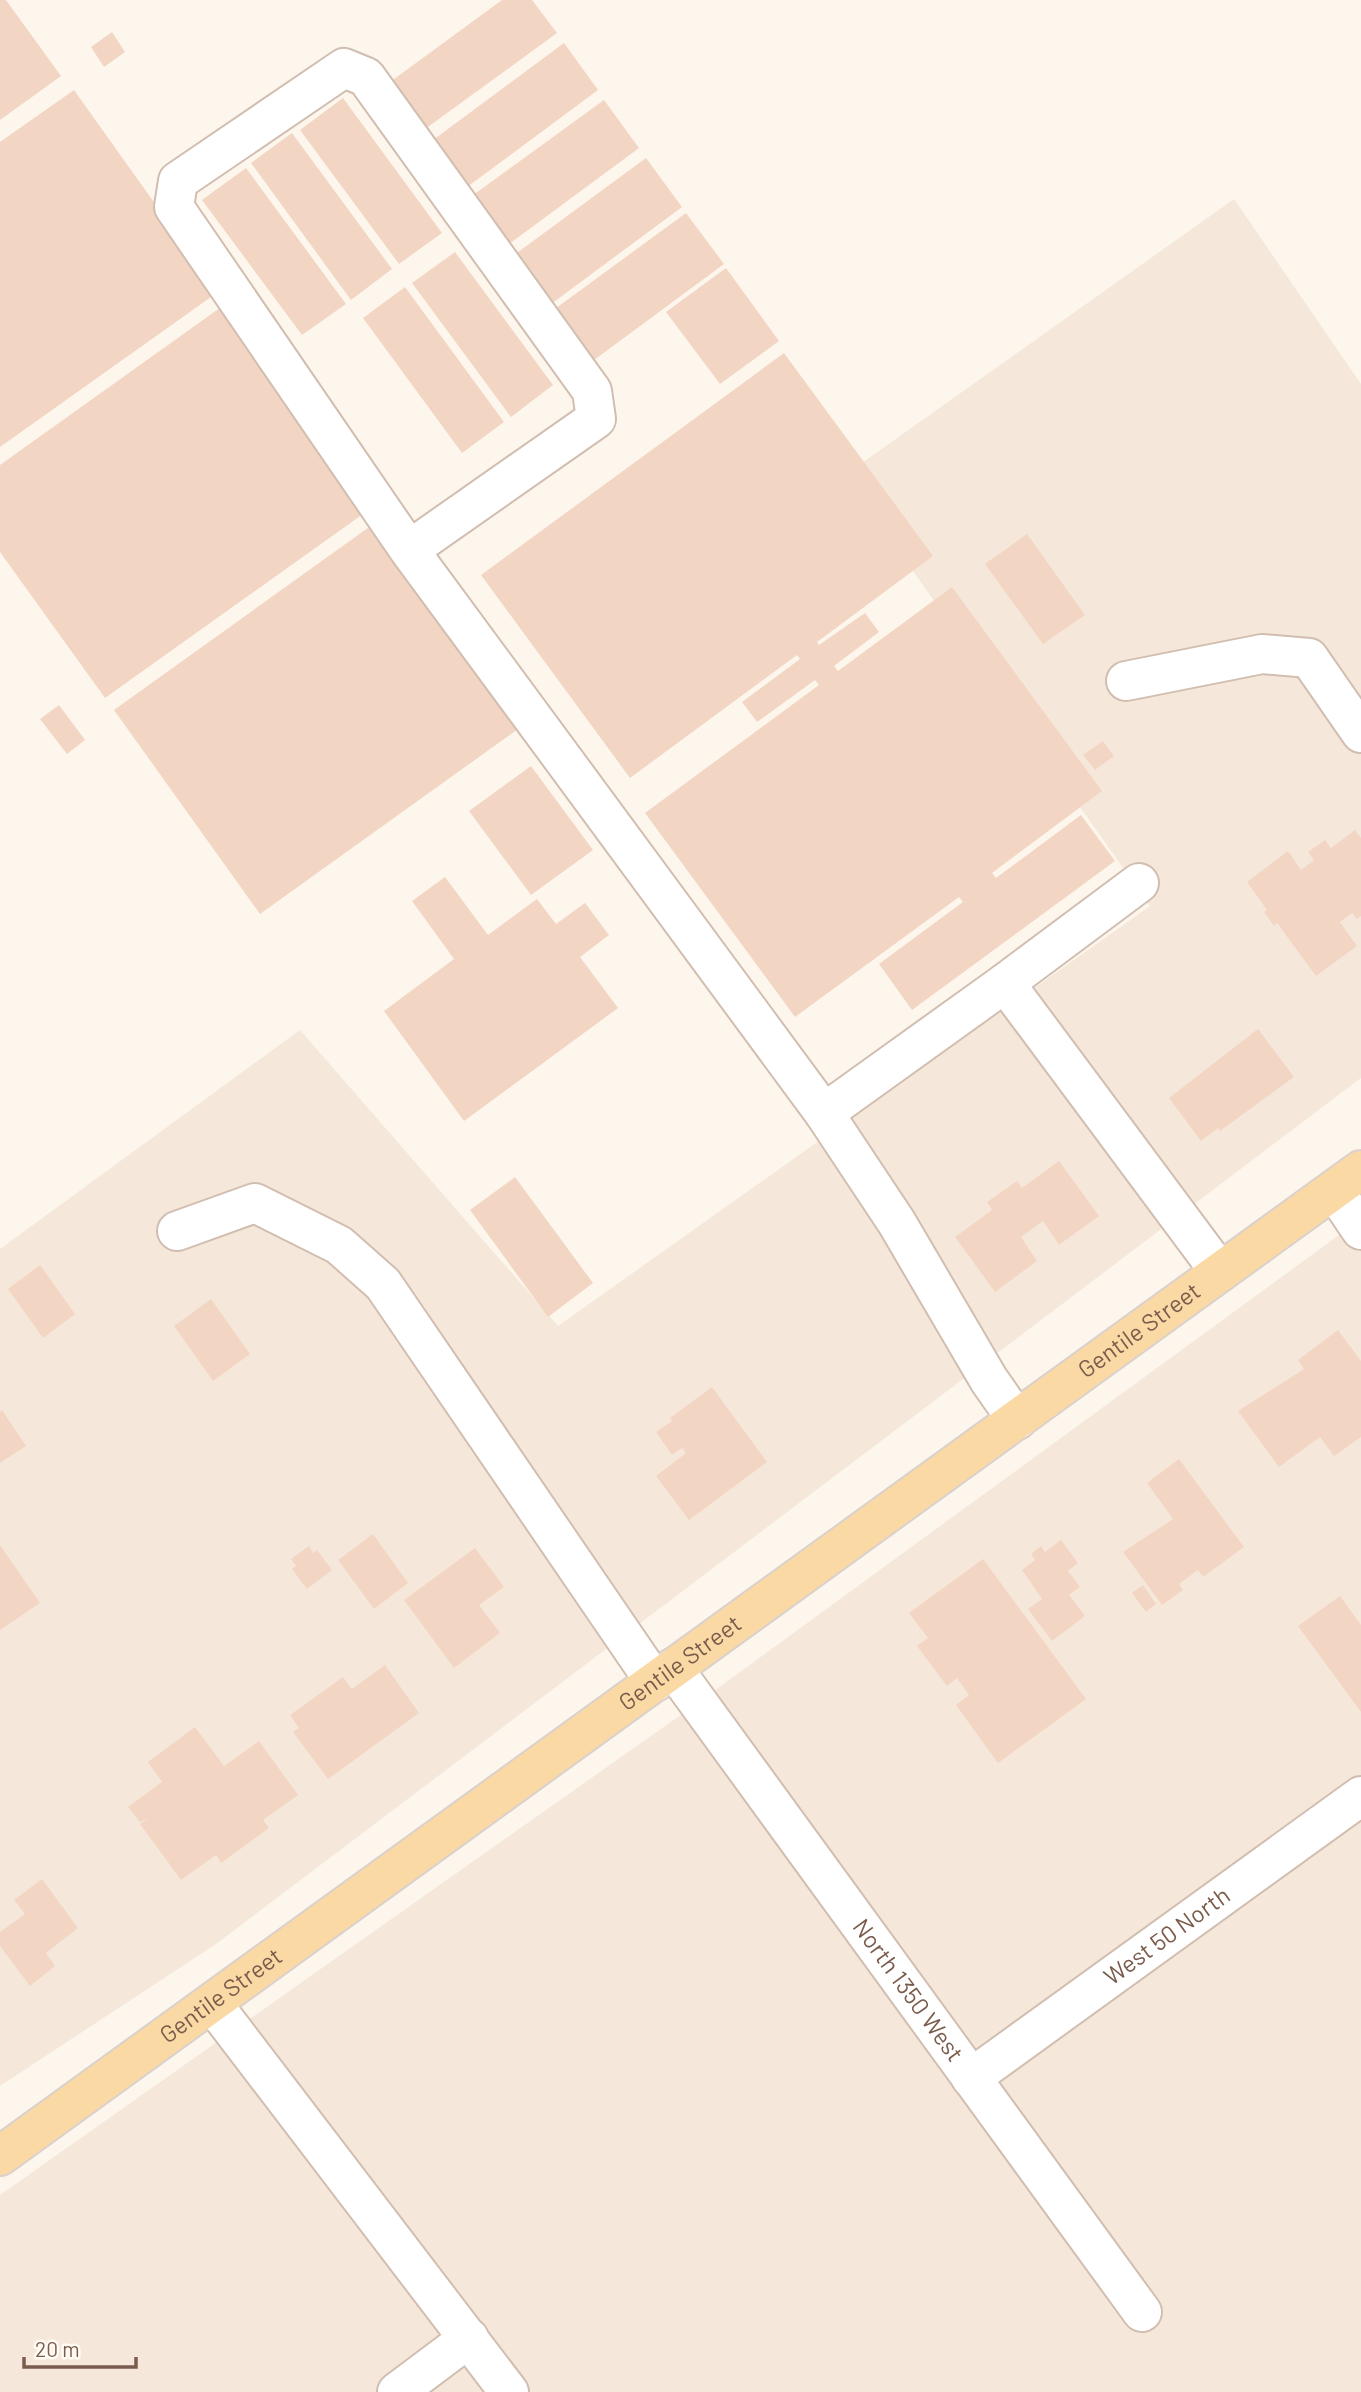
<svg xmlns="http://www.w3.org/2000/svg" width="1361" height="2392" viewBox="0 0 1361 2392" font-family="Barlow,sans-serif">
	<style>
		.residential { fill: #f5e8da }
		.building { fill: #f3d5c3 }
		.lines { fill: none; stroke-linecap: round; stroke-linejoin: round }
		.minor-casing { stroke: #d1beb0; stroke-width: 42 }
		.major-casing { stroke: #dad1cd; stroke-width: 42 }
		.minor { stroke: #fff; stroke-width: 38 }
		.major { stroke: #fbd9a5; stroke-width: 38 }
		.labels { text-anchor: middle; stroke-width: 5; stroke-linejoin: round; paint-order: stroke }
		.street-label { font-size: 24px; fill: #7a5c4d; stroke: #fffaf3 }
	</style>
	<rect width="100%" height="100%" fill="#fdf6ec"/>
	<path class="residential" d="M 1234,199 L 1361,384 L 1361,1078 L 216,1944 L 0,2086 L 0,1249 L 300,1030 L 558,1326 L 1150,906 L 845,475 Z
		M 1361,1219 L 1361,2392 L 0,2392 L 0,2195 L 692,1707 Z"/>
	<path class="building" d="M 0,0 L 6,0 L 61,76 L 0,120 Z
		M 502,0 L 532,0 L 557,33 L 421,132 L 386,85 Z
		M 112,32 L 125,52 L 104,67 L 91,47 Z
		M 564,43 L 598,90 L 463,190 L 429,143 Z
		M 74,90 L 218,292 L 0,447 L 0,142 Z
		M 343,98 L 442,233 L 399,264 L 300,130 Z
		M 604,100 L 639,148 L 505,247 L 469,198 Z
		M 292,133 L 392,269 L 351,300 L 251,163 Z
		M 646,158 L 682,207 L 547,307 L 510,258 Z
		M 246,168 L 346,304 L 302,335 L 202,200 Z
		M 686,213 L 724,264 L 590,363 L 552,311 Z
		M 455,252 L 553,385 L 511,417 L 412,283 Z
		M 726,268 L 779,341 L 720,384 L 666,312 Z
		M 405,287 L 504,422 L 462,453 L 363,318 Z
		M 224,305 L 370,509 L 105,698 L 0,552 L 0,465 Z
		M 784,353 L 933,556 L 817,642 L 819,645 L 865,613 L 879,632 L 834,666 L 838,671 L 952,587 L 1102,791 L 992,873 L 996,878 L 1081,815 L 1115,861 L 912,1010 L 879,964 L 963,902 L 959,897 L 795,1017 L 645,813 L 819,685 L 815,680 L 757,722 L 742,702 L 800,659 L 797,655 L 630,778 L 481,575 Z
		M 379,520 L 525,724 L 260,914 L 114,710 Z
		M 1027,534 L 1085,615 L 1043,644 L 985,564 Z
		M 59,705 L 85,740 L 67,754 L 40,719 Z
		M 1103,741 L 1114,756 L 1095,770 L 1083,755 Z
		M 531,766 L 593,850 L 531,895 L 469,811 Z
		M 1355,830 L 1361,838 L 1361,916 L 1357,919 L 1352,913 L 1340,922 L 1357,946 L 1316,976 L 1277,923 L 1274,926 L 1264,912 L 1267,910 L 1247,882 L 1288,851 L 1301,870 L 1314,860 L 1308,852 L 1325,840 L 1331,848 Z
		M 445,877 L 488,935 L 537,899 L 556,924 L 585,903 L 609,935 L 580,957 L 618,1008 L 464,1121 L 384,1011 L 454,959 L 412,901 Z
		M 1258,1029 L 1294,1077 L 1220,1131 L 1218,1128 L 1201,1141 L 1169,1098 Z
		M 1059,1161 L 1099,1216 L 1059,1245 L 1043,1221 L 1021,1237 L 1037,1261 L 995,1292 L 955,1237 L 992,1210 L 987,1202 L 1017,1181 L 1022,1188 Z
		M 515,1177 L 593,1283 L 548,1317 L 470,1210 Z
		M 40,1265 L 75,1314 L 43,1338 L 8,1289 Z
		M 211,1299 L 250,1354 L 213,1381 L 174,1326 Z
		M 1338,1330 L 1361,1361 L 1361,1437 L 1334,1456 L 1320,1437 L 1279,1467 L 1238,1411 L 1304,1369 L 1298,1360 Z
		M 712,1387 L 767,1462 L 689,1520 L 656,1476 L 686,1453 L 682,1448 L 672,1455 L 656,1432 L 672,1421 L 670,1418 Z
		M 2,1410 L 26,1446 L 0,1463 L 0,1412 Z
		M 1179,1459 L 1244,1547 L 1203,1577 L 1198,1570 L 1179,1584 L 1183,1590 L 1162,1605 L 1123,1552 L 1173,1519 L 1147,1483 Z
		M 373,1534 L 408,1583 L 374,1609 L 338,1560 Z
		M 1061,1540 L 1078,1563 L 1068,1571 L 1080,1587 L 1069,1595 L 1085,1616 L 1052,1641 L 1028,1609 L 1042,1599 L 1022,1570 L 1035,1560 L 1031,1554 L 1041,1546 L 1045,1552 Z
		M 0,1545 L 40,1603 L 0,1630 Z
		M 309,1546 L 313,1553 L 317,1550 L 332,1570 L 307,1589 L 292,1569 L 296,1566 L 291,1559 Z
		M 475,1548 L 504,1587 L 479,1605 L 500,1633 L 454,1668 L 404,1600 Z
		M 983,1559 L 1086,1699 L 998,1763 L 956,1705 L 969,1695 L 957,1678 L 947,1686 L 917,1646 L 928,1638 L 909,1613 Z
		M 1143,1585 L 1156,1604 L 1146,1612 L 1132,1593 Z
		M 1340,1596 L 1361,1625 L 1361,1712 L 1298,1626 Z
		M 385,1665 L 419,1713 L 328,1779 L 293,1732 L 299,1728 L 290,1715 L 343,1677 L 352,1689 Z
		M 195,1727 L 224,1766 L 259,1741 L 298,1795 L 263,1820 L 269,1828 L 221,1863 L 216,1855 L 181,1880 L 140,1824 L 148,1818 L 140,1822 L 128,1807 L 162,1782 L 148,1762 Z
		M 42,1879 L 78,1928 L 46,1953 L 55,1966 L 30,1986 L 0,1946 L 0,1932 L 25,1914 L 14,1900 Z"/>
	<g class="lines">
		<g class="minor-casing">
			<g id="minor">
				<path d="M 409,550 L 596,419 L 592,391 L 366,77 L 344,68 L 178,181 L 174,207 L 409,550 L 824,1113 L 897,1223 L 989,1380 L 1017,1420"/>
				<path d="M 1126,681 L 1262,654 L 1309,658 L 1361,733"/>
				<path d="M 1005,983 L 1139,883"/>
				<path d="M 824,1113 L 1005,983 L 1220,1272"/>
				<path d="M 1334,1190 L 1361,1230"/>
				<path d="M 177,1231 L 255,1203 L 339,1245 L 383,1284 L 655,1682"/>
				<path id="s1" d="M 673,1668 L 1142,2312"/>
				<path d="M 212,2003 L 509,2392"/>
				<path id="s2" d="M 971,2078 L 1361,1796"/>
				<path d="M 397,2392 L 469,2338"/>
			</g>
		</g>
		<g class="major-casing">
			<g id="major">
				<path id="s3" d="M 0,2156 L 1361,1170"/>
			</g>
		</g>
		<use href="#minor" class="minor"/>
		<use href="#major" class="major"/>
	</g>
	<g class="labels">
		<g class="street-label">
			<text dy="8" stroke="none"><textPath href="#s3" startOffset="1407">Gentile Street</textPath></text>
			<text dy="8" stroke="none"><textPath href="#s3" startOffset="840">Gentile Street</textPath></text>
			<text dy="8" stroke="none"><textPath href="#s2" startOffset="242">West 50 North</textPath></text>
			<text dy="8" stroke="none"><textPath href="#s1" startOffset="399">North 1350 West</textPath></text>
			<text dy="8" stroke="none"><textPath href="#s3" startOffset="273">Gentile Street</textPath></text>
		</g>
	</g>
	<path d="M24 2357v10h112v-10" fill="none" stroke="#7a5c4d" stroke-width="3.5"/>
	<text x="35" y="2357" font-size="21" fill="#7a5c4d" stroke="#fffaf3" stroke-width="5" paint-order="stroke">20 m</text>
</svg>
